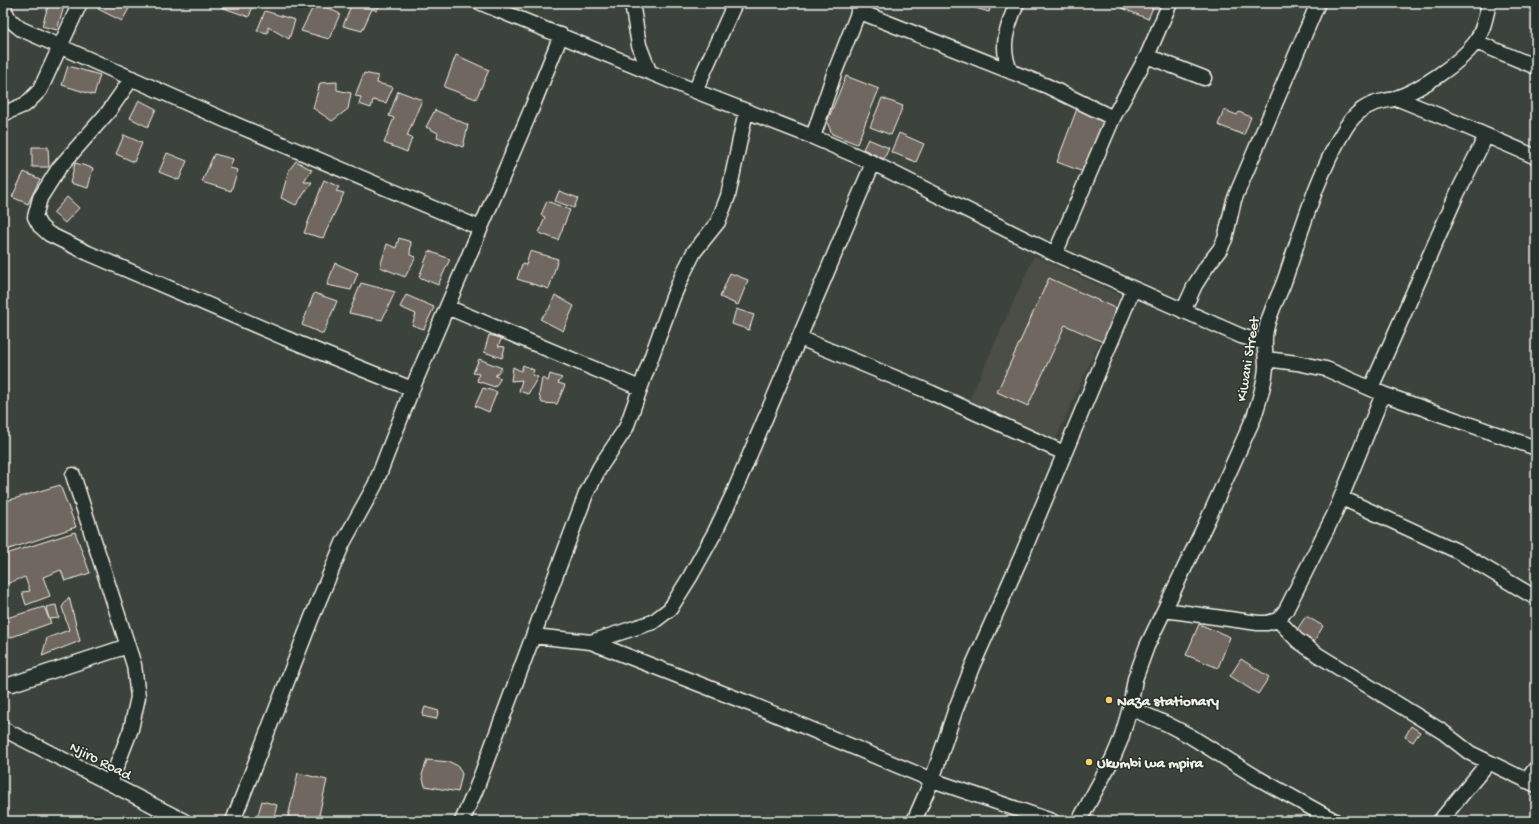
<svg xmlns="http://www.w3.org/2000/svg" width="1539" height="824" viewBox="0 0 1539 824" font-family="'Gochi Hand',sans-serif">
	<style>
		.built { fill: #4b4e47 }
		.building { fill: #6f6760; stroke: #f4f1e8 }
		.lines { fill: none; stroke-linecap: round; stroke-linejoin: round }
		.minor-casing { stroke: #f4f1e8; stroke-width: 17 }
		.minor { stroke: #26332d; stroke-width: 14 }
		.poi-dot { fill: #ffd166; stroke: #26332d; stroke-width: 1.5 }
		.labels { text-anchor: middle; stroke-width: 3; stroke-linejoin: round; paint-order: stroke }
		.street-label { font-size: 15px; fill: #f4f1e8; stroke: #26332d }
		.poi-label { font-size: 15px; font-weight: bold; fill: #f4f1e8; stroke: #26332d; text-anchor: start }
	</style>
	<rect width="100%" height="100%" fill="#3c433c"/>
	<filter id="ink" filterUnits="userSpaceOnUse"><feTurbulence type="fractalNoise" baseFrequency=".025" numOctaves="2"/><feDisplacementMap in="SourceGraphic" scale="8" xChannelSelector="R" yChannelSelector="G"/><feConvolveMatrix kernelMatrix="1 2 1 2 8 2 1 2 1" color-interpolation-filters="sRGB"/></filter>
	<g filter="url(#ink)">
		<path class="built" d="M 1034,256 L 1120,295 L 1055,441 L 968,403 Z"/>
		<path class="building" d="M 49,3 L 65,3 L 57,30 L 42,26 Z
			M 101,3 L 132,3 L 122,21 L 98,9 Z
			M 222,3 L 254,3 L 249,17 L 221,7 Z
			M 315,3 L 318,3 L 340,14 L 329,39 L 301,31 Z
			M 352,3 L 380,3 L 377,11 L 372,9 L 362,31 L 343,26 Z
			M 963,3 L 992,3 L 989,12 L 962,4 Z
			M 1124,3 L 1155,3 L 1148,19 L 1122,8 Z
			M 265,11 L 295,20 L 289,39 L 268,27 L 268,33 L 257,31 Z
			M 456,55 L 489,70 L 476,99 L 444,87 Z
			M 68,66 L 100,75 L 94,95 L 62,85 Z
			M 364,73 L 378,76 L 377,83 L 393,87 L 386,103 L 373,100 L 371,108 L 359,104 L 361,97 L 355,96 Z
			M 846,76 L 879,89 L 857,144 L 832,134 L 827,122 Z
			M 337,82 L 337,90 L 351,93 L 348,109 L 332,121 L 313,108 L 320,83 Z
			M 398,91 L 422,100 L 407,136 L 412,138 L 407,152 L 384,143 L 394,118 L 389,116 Z
			M 882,98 L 903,106 L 891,135 L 870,127 Z
			M 139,100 L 156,109 L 148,127 L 130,118 Z
			M 1078,106 L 1108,117 L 1086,173 L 1057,162 Z
			M 435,110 L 468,125 L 463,147 L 437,137 L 438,133 L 426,127 Z
			M 1224,110 L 1237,115 L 1239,112 L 1251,117 L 1244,135 L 1218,125 Z
			M 899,133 L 924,144 L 916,162 L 891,152 Z
			M 124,135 L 142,143 L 134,162 L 116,154 Z
			M 868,139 L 889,148 L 884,159 L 863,149 Z
			M 32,147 L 48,147 L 49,167 L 32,167 Z
			M 167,153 L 187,161 L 179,180 L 159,172 Z
			M 214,154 L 233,159 L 230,168 L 238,170 L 231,191 L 202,182 Z
			M 296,161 L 312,170 L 304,182 L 312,182 L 296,205 L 281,198 L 289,170 Z
			M 75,163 L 93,168 L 88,188 L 70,183 Z
			M 24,172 L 40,179 L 28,204 L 12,197 Z
			M 324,180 L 339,187 L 336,191 L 344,193 L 323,238 L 304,233 Z
			M 559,191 L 578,198 L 574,208 L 555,201 Z
			M 67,197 L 79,208 L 65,223 L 53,213 Z
			M 547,201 L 570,210 L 558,240 L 539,233 L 545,217 L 541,215 Z
			M 399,238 L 411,242 L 410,255 L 416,257 L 405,277 L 380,267 L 387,244 L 396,248 Z
			M 429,251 L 450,259 L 438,285 L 419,277 Z
			M 530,251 L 558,259 L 549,289 L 517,279 L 522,264 L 526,265 Z
			M 335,263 L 358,273 L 351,290 L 327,285 Z
			M 730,273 L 748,280 L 738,305 L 720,297 Z
			M 1049,278 L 1117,309 L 1103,342 L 1065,325 L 1028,406 L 997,392 Z
			M 361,283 L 395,292 L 382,320 L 349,313 Z
			M 314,293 L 337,301 L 323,334 L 302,325 Z
			M 406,295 L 434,307 L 424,329 L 412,325 L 416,314 L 400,307 Z
			M 555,295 L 574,306 L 563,331 L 540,319 L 549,309 Z
			M 736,309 L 754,315 L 749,330 L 732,324 Z
			M 489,335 L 502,338 L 498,346 L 505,347 L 502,358 L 484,352 Z
			M 479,359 L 502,368 L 495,376 L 501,378 L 495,387 L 477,381 L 479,374 L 473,373 Z
			M 523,365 L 534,370 L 532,375 L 538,377 L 528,394 L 519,391 L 522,380 L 511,381 L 513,367 L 521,371 Z
			M 550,374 L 562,378 L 558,383 L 565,385 L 557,404 L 542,403 L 539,395 L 542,378 L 548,381 Z
			M 483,388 L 497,392 L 489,412 L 475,406 Z
			M 60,485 L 76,527 L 3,551 L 3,502 Z
			M 75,532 L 90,573 L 65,581 L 61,570 L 43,577 L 50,596 L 26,605 L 22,592 L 30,591 L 25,577 L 3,585 L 3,555 Z
			M 69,597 L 80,641 L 42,656 L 47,638 L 69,630 L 62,607 Z
			M 56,605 L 59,618 L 49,619 L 46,607 Z
			M 44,607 L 51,623 L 6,639 L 3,629 L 3,619 Z
			M 1306,616 L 1323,626 L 1314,642 L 1296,631 Z
			M 1199,624 L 1230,637 L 1218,668 L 1186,655 Z
			M 1241,659 L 1269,677 L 1258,694 L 1230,676 Z
			M 425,707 L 439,711 L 436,719 L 422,716 Z
			M 1411,726 L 1420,732 L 1413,742 L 1405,737 Z
			M 427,760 L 450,762 L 458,766 L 462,774 L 458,792 L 425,786 L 422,775 Z
			M 298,773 L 327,780 L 319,815 L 326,817 L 325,821 L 287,821 Z
			M 262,801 L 277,805 L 273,821 L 256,821 Z"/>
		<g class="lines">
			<g class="minor-casing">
				<path id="minor" d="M 4,3 C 4,16 12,22 21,29 L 225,120 L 480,228
					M 481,3 L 695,91 L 813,137 L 873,163 L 1055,254 L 1241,336 L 1265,343
					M 632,3 L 639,45 L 649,71
					M 858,11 L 1047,86 L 1113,118
					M 1476,42 L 1536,67
					M 1147,56 L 1204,78
					M 1011,72 C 999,48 1007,27 1017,3
					M 132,78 L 109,111 L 59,168 L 40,198 L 35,217 L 40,226 L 49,234 L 88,253 L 285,338 L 412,389
					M 695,91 L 735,3
					M 1396,98 L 1455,122 L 1536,157
					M 3,114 L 26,104 L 40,90 L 80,3
					M 813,137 L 834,74 L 862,3
					M 1055,254 L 1113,118 L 1147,56 L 1170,3
					M 447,307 L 640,388
					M 1183,311 L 1195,285 L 1207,266 L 1220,249 L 1225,239 L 1234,200 L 1318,3
					M 800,338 L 932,393 L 1064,453
					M 1266,359 L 1297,363 L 1326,369 L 1383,394 L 1536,448
					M 1371,388 L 1456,196 L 1486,136
					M 73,475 L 134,665 L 138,697 L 131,729 L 110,783
					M 1342,498 L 1457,551 L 1536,598
					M 1165,610 L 1258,623 L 1267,623 L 1278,620 L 1286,610 L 1334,515 L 1383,394
					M 1278,620 L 1297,640 L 1318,655 L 1443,732 L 1470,753 L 1536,785
					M 533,636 L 591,642 L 753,705 L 932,780 L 1052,821
					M 591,642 L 653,622 L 670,609 L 690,577 L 715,532 L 734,492 L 873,163
					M 12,684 L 128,646
					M 1130,708 L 1167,724 L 1190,736 L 1256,777 L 1335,821
					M 3,729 L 184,821
					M 1526,781 L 1536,768
					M 233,821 L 312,617 L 343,543 L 375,485 L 412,389 L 531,110 L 561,35
					M 462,821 L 476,789 L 586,494 L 600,467 L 626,428 L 673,297 L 683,274 L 694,252 L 718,222 L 728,196 L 746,111
					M 914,821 L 932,780 L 955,711 L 972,667 L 1022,555 L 1133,289
					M 1079,821 L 1113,758 L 1121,739 L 1130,708 L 1135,679 L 1147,646 L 1208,519 L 1254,417 C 1259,401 1265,384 1266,367 C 1266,355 1263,342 1266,330 C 1269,313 1278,298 1284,282 C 1302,230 1317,174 1346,127 C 1356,112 1367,104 1384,101 C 1388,100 1393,100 1396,98 C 1420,90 1460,63 1475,43 C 1483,32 1486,16 1489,3
					M 1440,821 L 1488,763"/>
			</g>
			<use href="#minor" class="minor"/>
		</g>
	</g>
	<g class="poi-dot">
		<circle cx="1109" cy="700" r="4"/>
		<circle cx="1089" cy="762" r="4"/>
	</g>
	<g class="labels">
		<g class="street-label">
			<text transform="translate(1247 359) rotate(-81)" y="5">Kiwani Street</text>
			<text transform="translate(101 760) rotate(27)" y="5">Njiro Road</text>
		</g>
		<g class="poi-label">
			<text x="1117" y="705">Naza stationary</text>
			<text x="1097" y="767">Ukumbi wa mpira</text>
		</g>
	</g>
	<rect width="1539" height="824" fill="none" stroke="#26332d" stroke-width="16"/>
	<rect x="8" y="8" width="1523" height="808" fill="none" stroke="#f4f1e8" stroke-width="1.5" filter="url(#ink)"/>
</svg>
